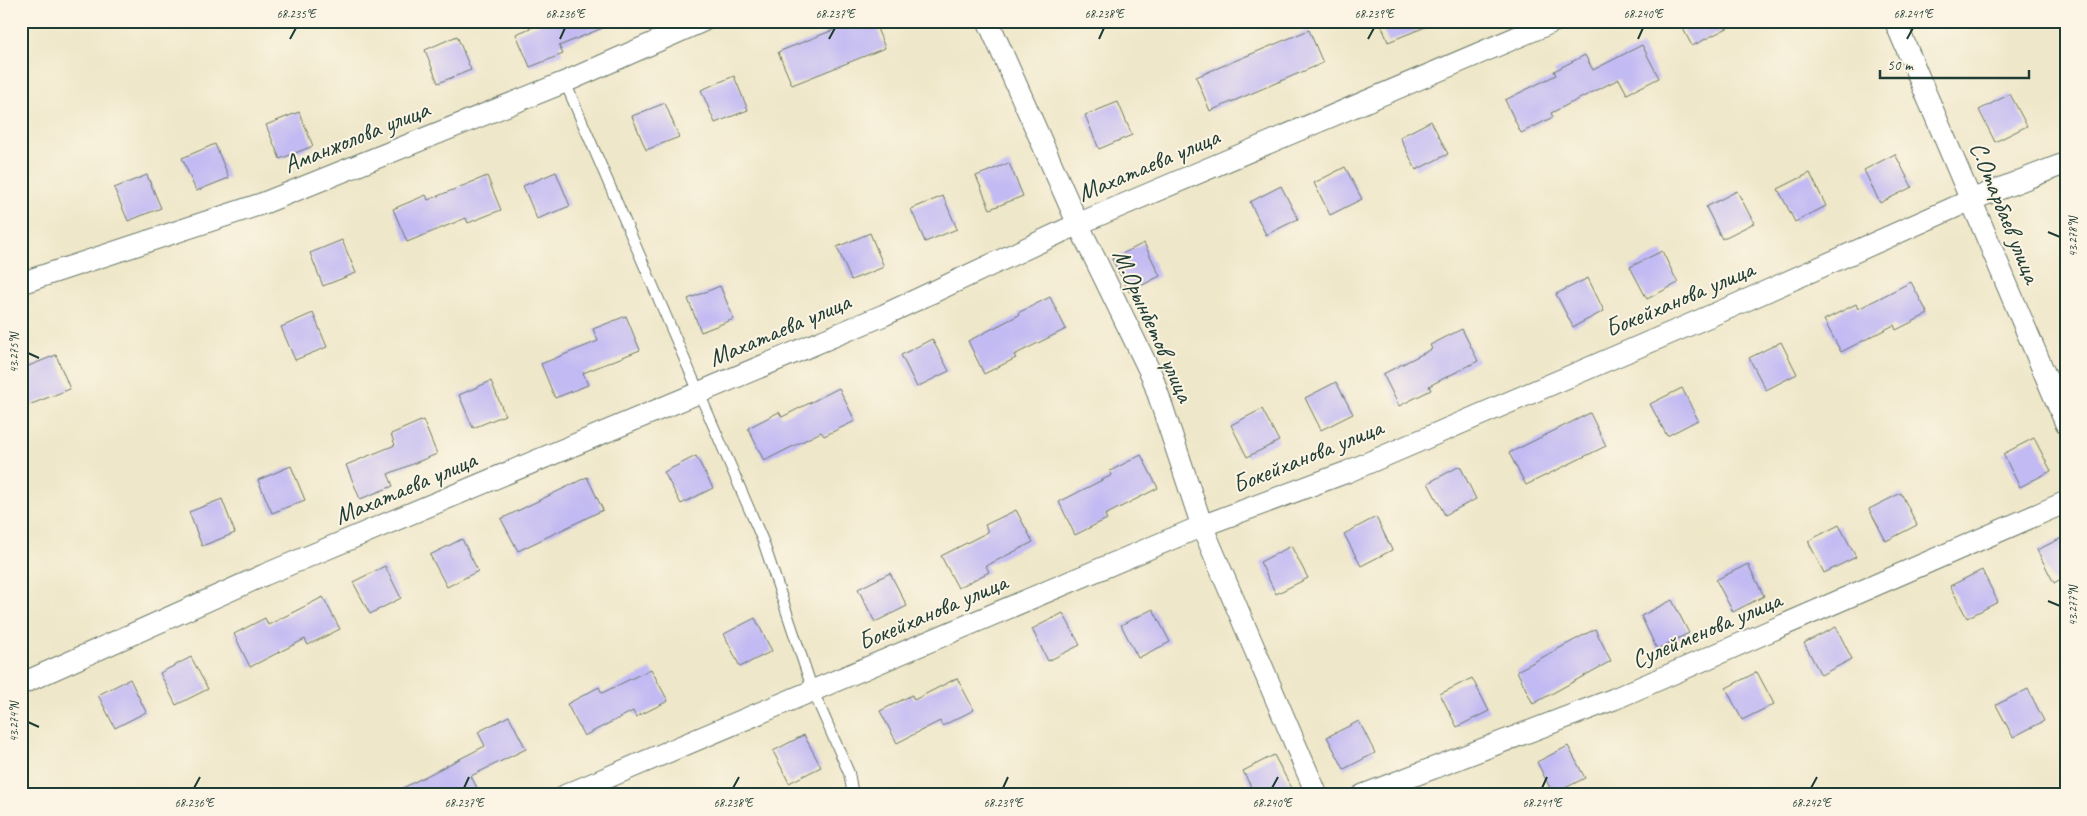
<svg xmlns="http://www.w3.org/2000/svg" width="2087" height="816" viewBox="0 0 2087 816" font-family="Caveat,sans-serif">
	<style>
		.building { fill: #c2baf3 }
		.lines { fill: none; stroke-linecap: round; stroke-linejoin: round }
		.lane-casing { stroke: #687868; stroke-width: 12 }
		.street-casing { stroke: #687868; stroke-width: 23 }
		.lane { stroke: #fff; stroke-width: 10 }
		.street { stroke: #fff; stroke-width: 21 }
		.ticks { fill: none; stroke: #1f3d34; stroke-width: 2 }
		.labels { text-anchor: middle; stroke-width: 4; stroke-linejoin: round; paint-order: stroke }
		.street-label { font-size: 25px; fill: #1f3d34; stroke: #fcf5e5 }
		.neatline { fill: none; stroke: #1f3d34; stroke-width: 2 }
		.ticks-label { font-size: 12px; text-anchor: middle; fill: #1f3d34 }
	</style>
	<rect width="100%" height="100%" fill="#fcf5e5"/>
	<filter id="ink" filterUnits="userSpaceOnUse"><feTurbulence type="fractalNoise" baseFrequency=".02" numOctaves="2"/><feDisplacementMap in="SourceGraphic" scale="10" xChannelSelector="R" yChannelSelector="G"/><feConvolveMatrix kernelMatrix="1 2 1 2 8 2 1 2 1" color-interpolation-filters="sRGB"/></filter>
	<filter id="wash" filterUnits="userSpaceOnUse"><feTurbulence type="fractalNoise" baseFrequency=".0096" numOctaves="4" result="noise"/><feDisplacementMap in="SourceGraphic" scale="20" xChannelSelector="R" yChannelSelector="G"/><feGaussianBlur stdDeviation="1.12" result="paint"/><feColorMatrix in="noise" values="0 0 0 0 0 0 0 0 0 0 0 0 0 0 0 0 0 1.4 0 .05"/><feComposite in="paint" operator="in"/></filter>
	<g filter="url(#wash)">
		<rect width="100%" height="100%" fill="#efe7c9"/>
		<g id="blocks">
			<path class="building" d="M 547,21 L 617,21 L 617,22 L 559,46 L 563,54 L 530,67 L 516,34 Z
				M 856,21 L 874,21 L 885,48 L 792,85 L 778,52 Z
				M 1380,21 L 1438,21 L 1438,22 L 1388,42 Z
				M 1679,21 L 1741,21 L 1692,46 Z
				M 1309,30 L 1323,63 L 1210,111 L 1196,77 Z
				M 457,36 L 471,70 L 438,83 L 425,50 Z
				M 1642,45 L 1659,78 L 1627,94 L 1619,79 L 1551,113 L 1553,117 L 1521,133 L 1505,100 L 1556,75 L 1554,71 L 1585,55 L 1593,70 Z
				M 734,76 L 748,110 L 715,123 L 701,90 Z
				M 2010,94 L 2027,126 L 1995,142 L 1979,110 Z
				M 1118,102 L 1132,135 L 1099,149 L 1085,115 Z
				M 665,103 L 679,137 L 646,150 L 632,116 Z
				M 299,112 L 313,146 L 280,159 L 266,125 Z
				M 1431,121 L 1448,154 L 1416,170 L 1400,137 Z
				M 215,144 L 229,178 L 196,191 L 182,158 Z
				M 1895,154 L 1912,187 L 1880,203 L 1864,170 Z
				M 1009,163 L 1023,196 L 990,209 L 976,176 Z
				M 1345,167 L 1362,199 L 1330,215 L 1314,183 Z
				M 556,172 L 570,206 L 537,219 L 523,186 Z
				M 1810,173 L 1826,206 L 1795,222 L 1778,189 Z
				M 147,175 L 161,208 L 128,221 L 114,188 Z
				M 487,176 L 501,210 L 468,223 L 466,218 L 407,242 L 393,209 L 426,195 L 428,200 Z
				M 1281,186 L 1298,219 L 1266,235 L 1250,202 Z
				M 1737,191 L 1754,223 L 1722,239 L 1706,207 Z
				M 943,196 L 957,229 L 925,242 L 911,209 Z
				M 870,233 L 884,267 L 851,280 L 837,247 Z
				M 342,240 L 356,273 L 323,286 L 310,253 Z
				M 1144,243 L 1160,276 L 1129,292 L 1112,259 Z
				M 1662,251 L 1678,283 L 1647,299 L 1630,267 Z
				M 1588,278 L 1604,311 L 1573,327 L 1556,294 Z
				M 1911,282 L 1928,314 L 1896,330 L 1894,325 L 1841,352 L 1824,320 L 1856,304 L 1858,309 Z
				M 720,286 L 734,319 L 701,332 L 688,299 Z
				M 1050,297 L 1066,329 L 1014,355 L 1016,358 L 984,374 L 968,341 L 1019,315 L 1018,313 Z
				M 313,313 L 327,347 L 295,360 L 281,327 Z
				M 626,316 L 640,350 L 583,373 L 588,385 L 555,398 L 541,364 L 598,341 L 593,329 Z
				M 1462,329 L 1478,361 L 1429,386 L 1431,390 L 1399,406 L 1383,374 L 1432,349 L 1430,345 Z
				M 932,339 L 949,371 L 917,387 L 901,355 Z
				M 1781,342 L 1797,374 L 1766,390 L 1749,358 Z
				M 56,355 L 70,389 L 21,408 L 21,369 Z
				M 491,381 L 505,415 L 473,428 L 459,395 Z
				M 1336,382 L 1353,414 L 1321,430 L 1305,398 Z
				M 839,388 L 855,421 L 824,436 L 821,432 L 764,461 L 748,428 L 779,412 L 782,417 Z
				M 1682,388 L 1698,420 L 1667,436 L 1650,404 Z
				M 1262,409 L 1279,441 L 1247,457 L 1231,425 Z
				M 1590,413 L 1606,446 L 1526,485 L 1509,453 Z
				M 423,420 L 437,454 L 388,474 L 393,486 L 360,499 L 346,465 L 395,445 L 391,434 Z
				M 2034,438 L 2051,471 L 2020,487 L 2003,454 Z
				M 1141,455 L 1158,488 L 1105,515 L 1107,519 L 1075,535 L 1059,502 L 1112,475 L 1110,471 Z
				M 696,456 L 713,488 L 681,504 L 664,472 Z
				M 291,466 L 305,500 L 272,513 L 258,480 Z
				M 1460,466 L 1476,499 L 1445,515 L 1428,483 Z
				M 587,477 L 603,510 L 518,551 L 501,519 Z
				M 1901,493 L 1917,525 L 1886,541 L 1869,509 Z
				M 222,499 L 235,533 L 202,546 L 189,512 Z
				M 1016,510 L 1033,542 L 986,566 L 989,572 L 958,588 L 941,556 L 988,532 L 985,525 Z
				M 1376,517 L 1392,550 L 1361,566 L 1344,534 Z
				M 1839,525 L 1856,557 L 1824,573 L 1808,541 Z
				M 2066,536 L 2066,576 L 2054,583 L 2037,550 Z
				M 462,539 L 478,571 L 447,587 L 430,555 Z
				M 1291,546 L 1308,578 L 1276,594 L 1260,562 Z
				M 1748,564 L 1764,596 L 1733,612 L 1716,580 Z
				M 385,566 L 401,598 L 370,614 L 353,582 Z
				M 1982,570 L 1998,602 L 1967,618 L 1950,586 Z
				M 890,573 L 907,606 L 875,622 L 858,589 Z
				M 323,597 L 340,629 L 308,645 L 305,639 L 250,667 L 234,634 L 265,618 L 268,625 Z
				M 1672,600 L 1689,633 L 1657,649 L 1641,616 Z
				M 1153,609 L 1170,642 L 1138,658 L 1121,625 Z
				M 1063,613 L 1080,645 L 1048,661 L 1032,629 Z
				M 755,618 L 772,651 L 740,667 L 724,634 Z
				M 1836,627 L 1852,659 L 1821,675 L 1804,643 Z
				M 1595,629 L 1611,661 L 1533,704 L 1517,671 Z
				M 191,657 L 208,689 L 176,705 L 160,673 Z
				M 651,669 L 668,701 L 636,717 L 633,711 L 584,736 L 567,704 L 599,687 L 602,693 Z
				M 1757,672 L 1774,704 L 1742,720 L 1726,688 Z
				M 957,678 L 974,710 L 942,726 L 940,721 L 897,743 L 880,711 L 912,695 L 914,700 Z
				M 1472,678 L 1489,711 L 1457,727 L 1440,694 Z
				M 130,679 L 146,712 L 115,728 L 98,695 Z
				M 2028,689 L 2044,721 L 2013,737 L 1996,705 Z
				M 509,716 L 526,749 L 471,776 L 478,790 L 469,795 L 389,795 L 485,746 L 478,732 Z
				M 1359,721 L 1375,753 L 1344,769 L 1327,737 Z
				M 804,735 L 821,767 L 789,783 L 773,751 Z
				M 1568,746 L 1585,778 L 1553,794 L 1537,762 Z
				M 1274,755 L 1291,787 L 1276,795 L 1255,795 L 1243,771 Z"/>
		</g>
	</g>
	<g filter="url(#ink)">
		<use href="#blocks" fill-opacity="0" stroke="#687868" stroke-width="1"/>
		<g class="lines">
			<g class="lane-casing">
				<path id="lane" d="M 565,82 L 763,541 L 813,691 L 849,773 L 853,795"/>
			</g>
			<g class="street-casing">
				<path id="street" d="M 988,21 L 1078,224 L 1152,376 L 1202,526 L 1317,795
					M 1895,21 L 2066,424
					M 21,283 L 264,203 L 565,82 L 703,21
					M 21,684 L 264,575 L 884,315 L 1078,224 L 1555,21
					M 566,795 L 1202,526 L 1347,472 L 1731,307 L 1971,200 L 2066,163
					M 1363,795 L 1614,699 L 2066,502"/>
			</g>
			<use href="#lane" class="lane"/>
			<use href="#street" class="street"/>
		</g>
	</g>
	<path class="ticks" d="M 290,39 L 296,28M 560,39 L 565,28M 829,39 L 835,28M 1099,39 L 1104,28M 1368,39 L 1374,28M 1638,39 L 1643,28M 1907,39 L 1913,28M 2048,232 L 2060,237M 28,353 L 39,358M 2048,601 L 2060,606M 28,722 L 39,727M 194,788 L 200,777M 464,788 L 469,777M 733,788 L 739,777M 1003,788 L 1008,777M 1272,788 L 1278,777M 1542,788 L 1547,777M 1811,788 L 1817,777"/>
	<g class="labels">
		<g class="street-label">
			<text transform="translate(356 136) rotate(-22)" y="9">Аманжолова улица</text>
			<text transform="translate(1148 164) rotate(-23)" y="9">Махатаева улица</text>
			<text transform="translate(2006 212) rotate(68)" y="9">С.Отарбаев улица</text>
			<text transform="translate(1679 298) rotate(-23)" y="9">Бокейханова улица</text>
			<text transform="translate(1154 325) rotate(66)" y="9">М.Орынбетов улица</text>
			<text transform="translate(779 329) rotate(-23)" y="9">Махатаева улица</text>
			<text transform="translate(1307 455) rotate(-22)" y="9">Бокейханова улица</text>
			<text transform="translate(405 487) rotate(-23)" y="9">Махатаева улица</text>
			<text transform="translate(932 611) rotate(-23)" y="9">Бокейханова улица</text>
			<text transform="translate(1706 629) rotate(-23)" y="9">Сулейменова улица</text>
		</g>
	</g>
	<rect width="2087" height="816" fill="none" stroke="#fcf5e5" stroke-width="55"/>
	<path d="M1880 70v8h149v-8" fill="none" stroke="#1f3d34" stroke-width="2.5"/>
	<text x="1887" y="70" font-size="15" fill="#1f3d34" stroke="#fcf5e5" stroke-width="4" paint-order="stroke">50 m</text>
	<rect x="28" y="28" width="2032" height="760" class="neatline"/>
	<g class="ticks-label">
		<text x="296" y="18">68.235°E</text>
		<text x="565" y="18">68.236°E</text>
		<text x="835" y="18">68.237°E</text>
		<text x="1104" y="18">68.238°E</text>
		<text x="1374" y="18">68.239°E</text>
		<text x="1643" y="18">68.240°E</text>
		<text x="1913" y="18">68.241°E</text>
		<text transform="translate(2073 237) rotate(-90)" y="4">43.278°N</text>
		<text transform="translate(14 353) rotate(-90)" y="4">43.275°N</text>
		<text transform="translate(2073 606) rotate(-90)" y="4">43.277°N</text>
		<text transform="translate(14 722) rotate(-90)" y="4">43.274°N</text>
		<text x="194" y="807">68.236°E</text>
		<text x="464" y="807">68.237°E</text>
		<text x="733" y="807">68.238°E</text>
		<text x="1003" y="807">68.239°E</text>
		<text x="1272" y="807">68.240°E</text>
		<text x="1542" y="807">68.241°E</text>
		<text x="1811" y="807">68.242°E</text>
	</g>
</svg>
